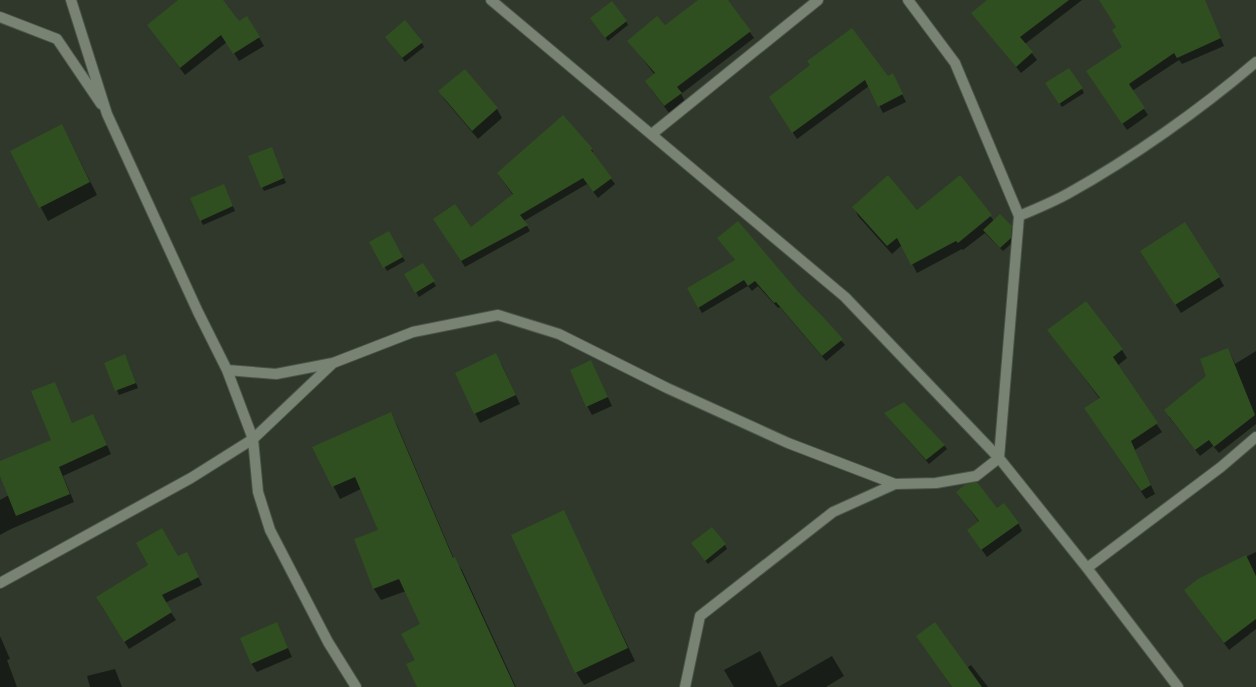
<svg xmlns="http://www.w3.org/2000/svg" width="1256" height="687" viewBox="0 0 1256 687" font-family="Ubuntu,sans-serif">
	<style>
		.shadow { fill: #0007 }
		.building { fill: #304f21 }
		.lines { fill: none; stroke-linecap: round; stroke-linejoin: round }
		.minor-casing { stroke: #4c5449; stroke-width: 12 }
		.minor { stroke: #788374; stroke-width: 10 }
	</style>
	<rect width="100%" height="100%" fill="#2f382b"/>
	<path class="shadow" d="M 179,0 L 222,0 L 238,23 L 247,17 L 264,46 L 239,61 L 227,42 L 185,75 L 148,25 Z
		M 699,0 L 727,0 L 754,38 L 681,94 L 685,101 L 669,113 L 651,89 L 655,75 L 629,41 L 664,26 Z
		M 989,0 L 1082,0 L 1025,44 L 1037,60 L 1021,73 L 973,14 Z
		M 1100,0 L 1201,0 L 1213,20 L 1224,46 L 1182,64 L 1179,60 L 1132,91 L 1148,115 L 1127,130 L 1092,79 L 1123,48 L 1118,28 Z
		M 626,21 L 628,25 L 608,41 L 594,22 Z
		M 389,41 L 422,43 L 424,47 L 405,62 Z
		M 811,66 L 887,77 L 896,82 L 906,102 L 883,113 L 869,86 L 797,139 L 774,104 Z
		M 465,70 L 497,109 L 502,118 L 478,139 L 445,100 L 440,91 Z
		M 1049,88 L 1082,89 L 1084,93 L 1062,107 Z
		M 69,139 L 97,195 L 48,221 L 11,151 Z
		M 592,149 L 594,156 L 615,184 L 598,198 L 587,184 L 524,221 L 530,231 L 465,267 L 438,225 L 471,228 L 513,195 L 498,174 Z
		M 274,153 L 286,183 L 264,191 L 262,187 Z
		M 960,176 L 994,221 L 1011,226 L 1014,231 L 1013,242 L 1003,251 L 985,233 L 963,250 L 962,249 L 917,273 L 902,245 L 892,254 L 858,216 L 854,207 L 917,211 Z
		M 226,190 L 235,211 L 203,225 L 201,221 Z
		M 389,233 L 405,261 L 387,271 L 371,242 Z
		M 719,239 L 799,294 L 845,345 L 826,361 L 780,307 L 778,308 L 758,286 L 752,291 L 748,286 L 702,313 L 688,289 L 736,261 Z
		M 1147,260 L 1219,277 L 1224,286 L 1181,313 Z
		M 423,264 L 436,286 L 419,297 L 406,275 Z
		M 1085,302 L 1122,350 L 1127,358 L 1117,366 L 1162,432 L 1135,450 L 1155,494 L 1146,499 L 1091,417 L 1100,399 L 1049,331 Z
		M 1228,349 L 1235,364 L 1256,351 L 1256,424 L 1219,453 L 1213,446 L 1200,456 L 1169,417 L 1207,376 Z
		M 127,360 L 138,388 L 119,395 L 105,363 Z
		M 591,361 L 612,406 L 592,415 L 587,406 Z
		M 501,363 L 520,404 L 480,423 L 456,374 Z
		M 54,383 L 72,424 L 93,415 L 111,454 L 63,476 L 74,502 L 11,529 L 0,535 L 0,500 L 9,495 L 0,474 L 0,462 L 52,440 Z
		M 391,414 L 397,425 L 454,559 L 462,570 L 516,687 L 418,687 L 417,660 L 422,624 L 406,591 L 381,600 L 374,589 L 355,539 L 380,530 L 361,489 L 340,499 L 314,447 Z
		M 888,417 L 944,445 L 947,449 L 929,464 Z
		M 957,492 L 997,510 L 1018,523 L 1022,531 L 987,557 L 973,538 L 979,522 Z
		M 563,511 L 635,661 L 584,685 L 576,672 Z
		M 725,545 L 727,549 L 708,564 L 695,548 Z
		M 1256,552 L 1256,629 L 1229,650 L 1185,590 L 1199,580 Z
		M 178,557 L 191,561 L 202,585 L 165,603 L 176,620 L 129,649 L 101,605 Z
		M 277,624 L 292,657 L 257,672 L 251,663 Z
		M 0,636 L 10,659 L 7,660 L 17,687 L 0,687 Z
		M 926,649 L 967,668 L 971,665 L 988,687 L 952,687 Z
		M 760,651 L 778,687 L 832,656 L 844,676 L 826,687 L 734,687 L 724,670 Z
		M 115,669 L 122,687 L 90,687 L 87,676 Z"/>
	<path class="building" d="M 178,0 L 223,0 L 239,21 L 247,16 L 260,37 L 233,54 L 221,35 L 180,68 L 147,25 Z
		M 698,0 L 728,0 L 751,31 L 677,87 L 682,93 L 664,106 L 645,81 L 655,73 L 627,41 L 657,16 L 665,25 Z
		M 987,0 L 1069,0 L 1020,37 L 1033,52 L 1016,67 L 971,13 Z
		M 1099,0 L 1205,0 L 1221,38 L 1177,58 L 1174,53 L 1129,84 L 1145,108 L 1122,124 L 1086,71 L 1122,47 L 1112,30 L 1116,27 Z
		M 612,1 L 627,21 L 605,38 L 590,18 Z
		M 405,20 L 423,42 L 402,58 L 385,37 Z
		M 852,28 L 888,76 L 893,73 L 903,94 L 878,107 L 865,80 L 792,133 L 769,97 L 810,65 L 807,61 Z
		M 1069,68 L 1083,88 L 1059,104 L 1045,83 Z
		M 465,69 L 498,108 L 472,131 L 438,91 Z
		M 563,115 L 593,149 L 591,150 L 612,178 L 593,192 L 583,178 L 520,215 L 528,225 L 461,261 L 433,219 L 455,204 L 471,227 L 513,194 L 497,173 Z
		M 62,124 L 90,182 L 39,208 L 10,151 Z
		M 272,147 L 284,178 L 261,188 L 248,156 Z
		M 888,175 L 917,210 L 960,175 L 992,215 L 958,243 L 956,241 L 911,265 L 897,238 L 887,246 L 852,207 Z
		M 224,184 L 233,206 L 200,221 L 190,198 Z
		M 1000,214 L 1012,226 L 1011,238 L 1000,248 L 983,230 Z
		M 738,221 L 800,294 L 824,318 L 843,339 L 822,356 L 776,302 L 774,303 L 755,281 L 748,286 L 744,280 L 698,308 L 687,288 L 735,260 L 717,238 Z
		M 1185,222 L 1220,277 L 1175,305 L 1140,251 Z
		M 389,231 L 403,257 L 383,268 L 369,242 Z
		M 423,263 L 435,281 L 415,293 L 404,274 Z
		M 1086,301 L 1123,349 L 1113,357 L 1158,423 L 1131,441 L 1151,485 L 1141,491 L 1084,408 L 1100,398 L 1047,330 Z
		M 1228,348 L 1255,415 L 1214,447 L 1209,440 L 1195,450 L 1164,410 L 1206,376 L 1200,359 Z
		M 496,353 L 516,395 L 474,414 L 455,373 Z
		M 125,354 L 136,383 L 115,391 L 104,363 Z
		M 591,360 L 608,397 L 586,407 L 570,370 Z
		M 55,382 L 72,423 L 93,414 L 107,445 L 59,467 L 70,494 L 16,516 L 0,476 L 0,461 L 51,440 L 31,391 Z
		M 904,402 L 945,445 L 926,460 L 884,413 Z
		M 391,412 L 453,558 L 455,557 L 515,687 L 417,687 L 406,664 L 415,660 L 401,634 L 420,624 L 399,579 L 373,589 L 354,539 L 378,530 L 355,477 L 332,487 L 312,447 Z
		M 977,482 L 997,508 L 1004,503 L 1019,523 L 981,550 L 967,530 L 979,521 L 956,492 L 966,484 Z
		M 564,510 L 628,648 L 575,673 L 511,535 Z
		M 712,527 L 726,544 L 705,561 L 691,543 Z
		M 162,528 L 178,556 L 187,552 L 199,577 L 162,595 L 172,612 L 124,642 L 96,597 L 148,565 L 136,543 Z
		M 1246,555 L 1256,576 L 1256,619 L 1224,643 L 1184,590 L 1198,579 Z
		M 277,622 L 288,648 L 251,664 L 240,638 Z
		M 935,622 L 982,687 L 952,687 L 916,636 Z"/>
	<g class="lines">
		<g class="minor-casing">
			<path id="minor" d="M 71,0 L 107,114 L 198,312 L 227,370 L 253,439 L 258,492 L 270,530 L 328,642 L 356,687
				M 491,0 L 845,297 L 999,458 L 1087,568 L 1178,687
				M 0,17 L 57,39 L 101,104
				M 652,134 L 818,0
				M 1019,216 C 1036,209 1053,202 1069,193 C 1132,158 1201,109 1256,62
				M 227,370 L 276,374 L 333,363 L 413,332 L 498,315 L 559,334 L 667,388 L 788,443 L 895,484 L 936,483 L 976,476 L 999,458 L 1019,216 L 955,63 L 908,0
				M 1087,568 L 1221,467 L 1256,437
				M 0,583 L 191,478 L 253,439 L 333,363
				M 685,687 L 700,616 L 833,512 L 895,484"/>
		</g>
		<use href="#minor" class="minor"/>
	</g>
</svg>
